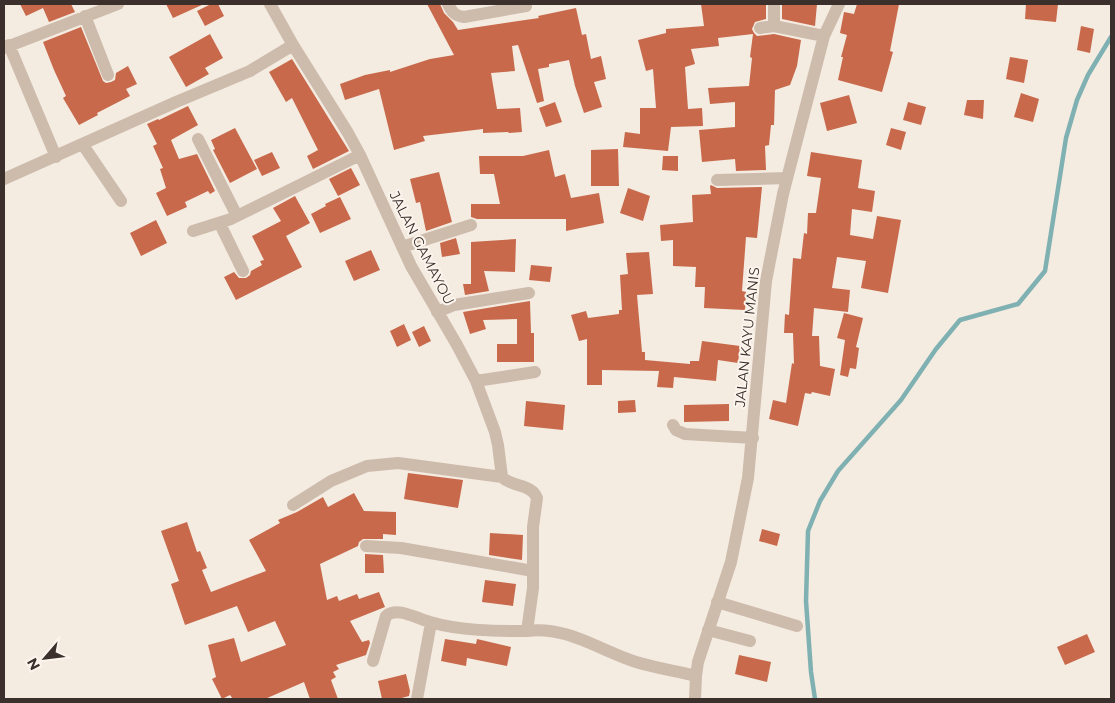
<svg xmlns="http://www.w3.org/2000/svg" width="1115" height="703" viewBox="0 0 1115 703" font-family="Montserrat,sans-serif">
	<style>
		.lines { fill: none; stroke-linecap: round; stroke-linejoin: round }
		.stream { stroke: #7fb0b2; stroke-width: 4.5 }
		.building { fill: #c8694b }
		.minor { stroke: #cdbbac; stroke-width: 12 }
		.labels { text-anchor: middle; stroke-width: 4; stroke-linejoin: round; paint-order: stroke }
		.street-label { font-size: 14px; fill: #3b302b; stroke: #fbf5ee }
	</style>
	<rect width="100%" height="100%" fill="#f4ebe1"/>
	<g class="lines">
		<path class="stream" d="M 815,699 L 811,672 L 806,601 L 808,531 L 820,501 L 838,471 L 901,400 L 936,349 L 960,320 L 1018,304 L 1045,271 L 1066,138 L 1077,100 L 1088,75 L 1111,37"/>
	</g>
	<path class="building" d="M 20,4 L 71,4 L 75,12 L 49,22 L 43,8 L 26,16 Z
		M 166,4 L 204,4 L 173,18 Z
		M 211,4 L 218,4 L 224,16 L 205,26 L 197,11 Z
		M 427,4 L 440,4 L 444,13 L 453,22 L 458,30 L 539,18 L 538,16 L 576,8 L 582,35 L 586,34 L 591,59 L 601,56 L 606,79 L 594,82 L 602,107 L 584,113 L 575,86 L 569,60 L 549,64 L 549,67 L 538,69 L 544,101 L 537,103 L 518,45 L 512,46 L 515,71 L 491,73 L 497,109 L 520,108 L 522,132 L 509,133 L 508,132 L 483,133 L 483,129 L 423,136 L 425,141 L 394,150 L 379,89 L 345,100 L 340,84 L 365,75 L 390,70 L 390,72 L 430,59 L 454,55 Z
		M 701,4 L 766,4 L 766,19 L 755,22 L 752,29 L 754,33 L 757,36 L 774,34 L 801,40 L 797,66 L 790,85 L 775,90 L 774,125 L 771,125 L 769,145 L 765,146 L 766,170 L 736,171 L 735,159 L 702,162 L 699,130 L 735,127 L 735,102 L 710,104 L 708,88 L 749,86 L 752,58 L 750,57 L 753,34 L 718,38 L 719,46 L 691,49 L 695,64 L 685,67 L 688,109 L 702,108 L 703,126 L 671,127 L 668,151 L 623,147 L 625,132 L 640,134 L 640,108 L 656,108 L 653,69 L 646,71 L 638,40 L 666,33 L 666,29 L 704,26 Z
		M 782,4 L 817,4 L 815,26 L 782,19 Z
		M 857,4 L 899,4 L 890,51 L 893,52 L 882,92 L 838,80 L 843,57 L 841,57 L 847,35 L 840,33 L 844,12 L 854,14 Z
		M 1026,4 L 1058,4 L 1056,22 L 1025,19 Z
		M 1081,26 L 1094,29 L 1090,53 L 1077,50 Z
		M 81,27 L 103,81 L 106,83 L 111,82 L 115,80 L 116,73 L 128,66 L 137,84 L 126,89 L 130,96 L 97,113 L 98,115 L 79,125 L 63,98 L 66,96 L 54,70 L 43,42 Z
		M 210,34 L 223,58 L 205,68 L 209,74 L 186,87 L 169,57 Z
		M 1010,57 L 1028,60 L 1024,83 L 1006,79 Z
		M 292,59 L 349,151 L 313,169 L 307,156 L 318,150 L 292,98 L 286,102 L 269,72 Z
		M 1021,93 L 1039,99 L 1033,122 L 1014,117 Z
		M 849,95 L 857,123 L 827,131 L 820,103 Z
		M 967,100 L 984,100 L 983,119 L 964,115 Z
		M 555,102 L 562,122 L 546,127 L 539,108 Z
		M 908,102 L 926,107 L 921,125 L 903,120 Z
		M 188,106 L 198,125 L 171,140 L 179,159 L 197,154 L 215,191 L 210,194 L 208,191 L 185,202 L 187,207 L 167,216 L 156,193 L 166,188 L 160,169 L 163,168 L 153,146 L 157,144 L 147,124 L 158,119 L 159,120 Z
		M 235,128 L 257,169 L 230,183 L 213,150 L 215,149 L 211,140 Z
		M 891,128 L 906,132 L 901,150 L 886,145 Z
		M 618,149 L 619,186 L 591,186 L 591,150 Z
		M 549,150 L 555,177 L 565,174 L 571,198 L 599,193 L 604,223 L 566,231 L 566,219 L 477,219 L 471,217 L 471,204 L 500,204 L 494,174 L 480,174 L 479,156 L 523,156 Z
		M 272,152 L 280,168 L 262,176 L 254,160 Z
		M 811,152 L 862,160 L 858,188 L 875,191 L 872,212 L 852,209 L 850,235 L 873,239 L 877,216 L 901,220 L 888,293 L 861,288 L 866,261 L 837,257 L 832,288 L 850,290 L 848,312 L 814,308 L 812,336 L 819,336 L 820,366 L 835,369 L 830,396 L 812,392 L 811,394 L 805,393 L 798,426 L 769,419 L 773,400 L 786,403 L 792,363 L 794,364 L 793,333 L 784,333 L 785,314 L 789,315 L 793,258 L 801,259 L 804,233 L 807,234 L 808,213 L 816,213 L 821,178 L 807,176 Z
		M 663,156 L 678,156 L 678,171 L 662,170 Z
		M 351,168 L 360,185 L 338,196 L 329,179 Z
		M 439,172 L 452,222 L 426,231 L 420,202 L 416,203 L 410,179 Z
		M 711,185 L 717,188 L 762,187 L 757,238 L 746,237 L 742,291 L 746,292 L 745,310 L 704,308 L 705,287 L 695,287 L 696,267 L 673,266 L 673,240 L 661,241 L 660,225 L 693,222 L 692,195 L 711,194 L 710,186 Z
		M 628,188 L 650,196 L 643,221 L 620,213 Z
		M 295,196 L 310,223 L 286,236 L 302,267 L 236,300 L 224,277 L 234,272 L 239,278 L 246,278 L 250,275 L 251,271 L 262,265 L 260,261 L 264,260 L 252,236 L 281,221 L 273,208 Z
		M 340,197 L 351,219 L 320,233 L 311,214 L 326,206 L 325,204 Z
		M 156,220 L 167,243 L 141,256 L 130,233 Z
		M 456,238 L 460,254 L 442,257 L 440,243 Z
		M 516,239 L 515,272 L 484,271 L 489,291 L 465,295 L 463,284 L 471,284 L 471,242 Z
		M 371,250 L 380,270 L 354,281 L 345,261 Z
		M 649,252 L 653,294 L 637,295 L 642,352 L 645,352 L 645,360 L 690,364 L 690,361 L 699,361 L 702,341 L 740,346 L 738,363 L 718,360 L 716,381 L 674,377 L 673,388 L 657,387 L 659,371 L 602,370 L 602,385 L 587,385 L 587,339 L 579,341 L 571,315 L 586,311 L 588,318 L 619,314 L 619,310 L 622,310 L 620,275 L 628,274 L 626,253 Z
		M 531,265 L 552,267 L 550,282 L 529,280 Z
		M 530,301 L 531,333 L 534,333 L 534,362 L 497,362 L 497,344 L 517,344 L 517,319 L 483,320 L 486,329 L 470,334 L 463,312 Z
		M 844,313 L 863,318 L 856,347 L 859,348 L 856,369 L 850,368 L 848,377 L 840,375 L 845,340 L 837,338 Z
		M 404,324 L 411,340 L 397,347 L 390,331 Z
		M 424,326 L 431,341 L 419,347 L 412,332 Z
		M 635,400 L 636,412 L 618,413 L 618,401 Z
		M 526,401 L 565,405 L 563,430 L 524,426 Z
		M 729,404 L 729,421 L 684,422 L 684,405 Z
		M 408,473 L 463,480 L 458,508 L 404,499 Z
		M 354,493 L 364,511 L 396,512 L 396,535 L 383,534 L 383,539 L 363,539 L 359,542 L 358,546 L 320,564 L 327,600 L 337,596 L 339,601 L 357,594 L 359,599 L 379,592 L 385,607 L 350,621 L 362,642 L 369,640 L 370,643 L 366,655 L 336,665 L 339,669 L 333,672 L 336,677 L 331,680 L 338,699 L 310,699 L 304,682 L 265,699 L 233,699 L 230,695 L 222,699 L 212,679 L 216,677 L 208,645 L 234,638 L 241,662 L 286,645 L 275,621 L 248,632 L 237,606 L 185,625 L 171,584 L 179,581 L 161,531 L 187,522 L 197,552 L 200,551 L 207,568 L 202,570 L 211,592 L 266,571 L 249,540 L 280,523 L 278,520 L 297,512 L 323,497 L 328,507 Z
		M 762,529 L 780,534 L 777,546 L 759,541 Z
		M 490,533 L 523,535 L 522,560 L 489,555 Z
		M 365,554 L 383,555 L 384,573 L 365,573 Z
		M 485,580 L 516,584 L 513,606 L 482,602 Z
		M 1087,634 L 1095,652 L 1065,665 L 1057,647 Z
		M 445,639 L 476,644 L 477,639 L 511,647 L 507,666 L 467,658 L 466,666 L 441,661 Z
		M 739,655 L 771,662 L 767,682 L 735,674 Z
		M 406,674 L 410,691 L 409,696 L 398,699 L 382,699 L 378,681 Z"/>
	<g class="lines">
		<path class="minor" d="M 270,4 L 293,45 L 348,133 L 360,155 L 411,266 L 457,345 L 476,381 L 495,432 L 498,445 L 502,477 C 511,487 532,484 537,498 L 533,527 L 533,588 L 527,631 C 565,625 601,651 636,662 C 656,668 676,671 696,676
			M 448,4 C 452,12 455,16 464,17 L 526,6
			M 774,4 L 774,26
			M 85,16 L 108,75
			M 760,28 L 774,26 L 824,36
			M 9,45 L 56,157
			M 4,48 L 118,4
			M 198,139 L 237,216
			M 83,145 L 121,201
			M 4,179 L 176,102 L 250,71 L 293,45
			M 717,180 L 787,178
			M 220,224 L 243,271
			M 193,231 L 231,219 L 360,155
			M 402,247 L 471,225
			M 437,312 L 454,305 L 529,293
			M 476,381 L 535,372
			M 673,425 L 676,430 L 685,434 L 753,438
			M 293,505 L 331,481 L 367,466 L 398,463 L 502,477
			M 366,546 L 401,548 L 533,571
			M 717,602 L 797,626
			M 708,630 L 750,641
			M 373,661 L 386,616 C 398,606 417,619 430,622 C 461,631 495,631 527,631
			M 417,699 L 431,623
			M 695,699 L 696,676 L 698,662 L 731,562 L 748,478 L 766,281 L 783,194 L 824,36 L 839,4"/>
	</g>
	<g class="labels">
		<g class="street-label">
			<text transform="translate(422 248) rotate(63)" y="5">JALAN GAMAYOU</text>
			<text transform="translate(747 337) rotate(-84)" y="5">JALAN KAYU MANIS</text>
		</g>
	</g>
	<rect width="1115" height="703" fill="none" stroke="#3b302b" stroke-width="10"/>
	<g transform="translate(45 658) rotate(242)" stroke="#fbf5ee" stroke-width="4" paint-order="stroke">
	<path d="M0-4L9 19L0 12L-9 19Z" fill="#3b302b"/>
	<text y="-8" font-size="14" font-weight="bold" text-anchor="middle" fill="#3b302b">N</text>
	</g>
</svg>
